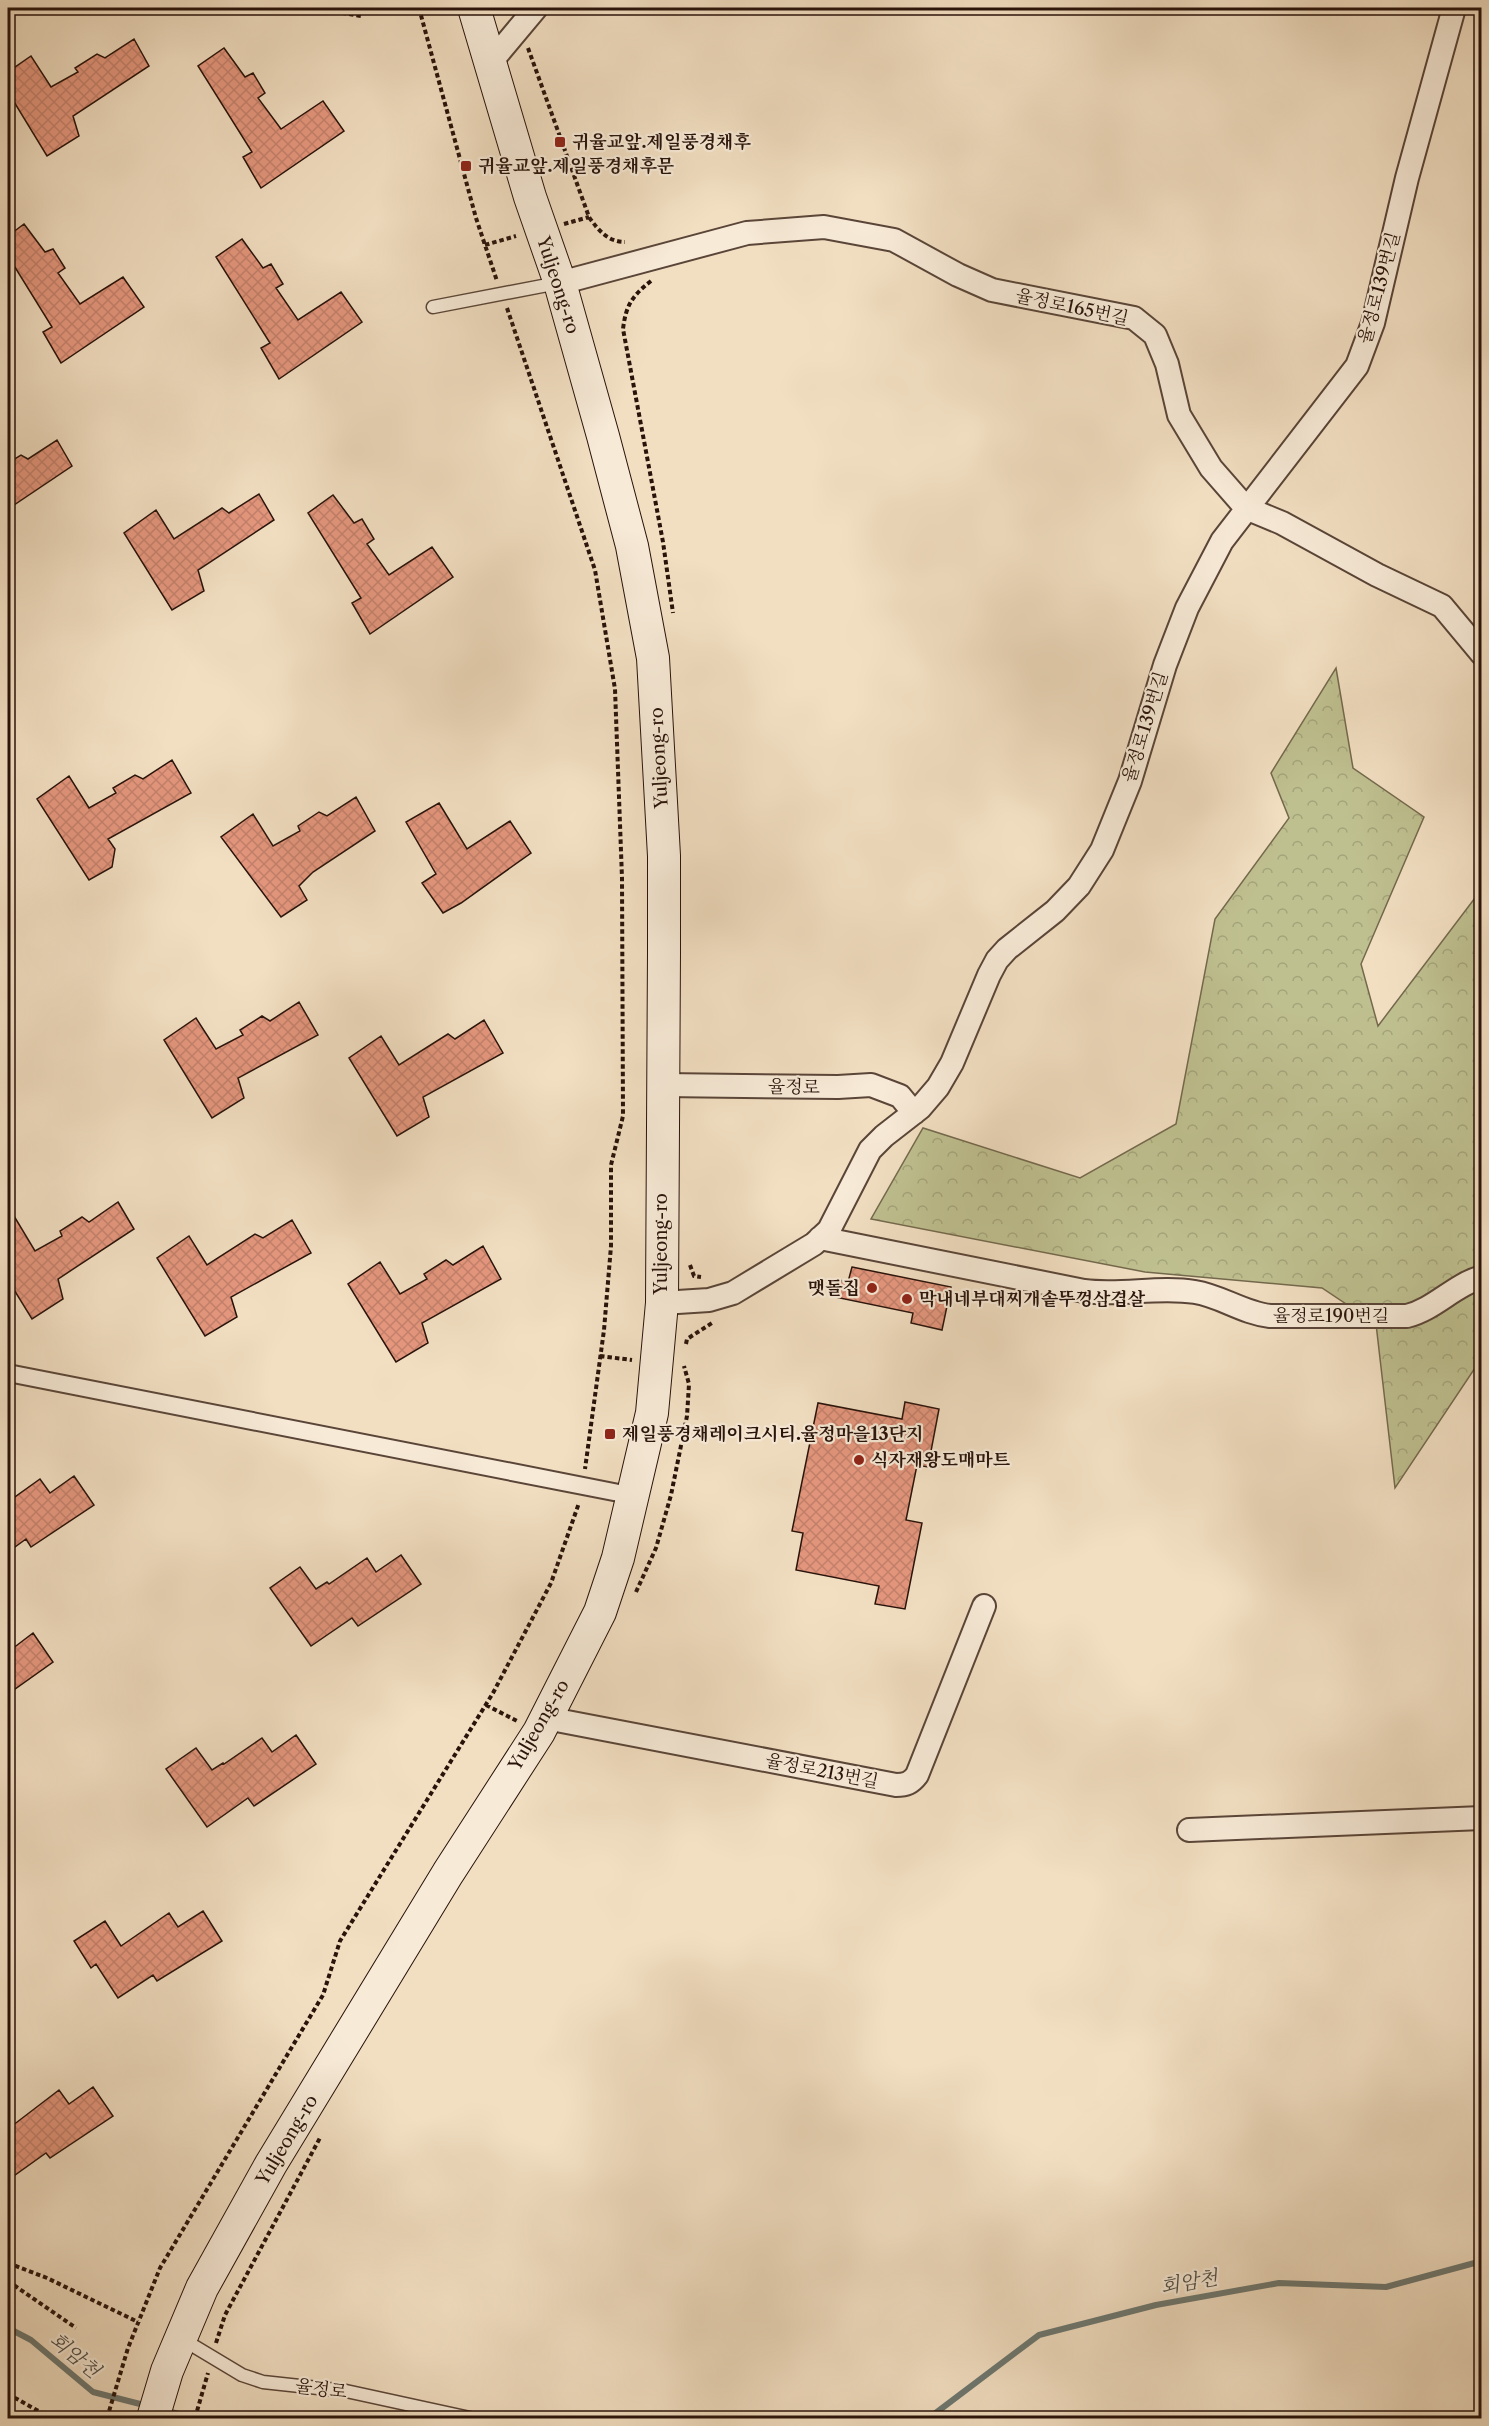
<svg xmlns="http://www.w3.org/2000/svg" width="1489" height="2426" viewBox="0 0 1489 2426" font-family="'Libre Caslon Text','Noto Serif KR',serif">
	<style>
		.forest { fill: url(#forest-crowns); stroke: #74694d; stroke-width: 1.5 }
		.lines { fill: none; stroke-linecap: round; stroke-linejoin: round }
		.stream { stroke: #6d7871; stroke-width: 6 }
		.building { fill: url(#building-cross-hatch); stroke: #28120a; stroke-width: 1.5 }
		.service-casing { stroke: #5a4538; stroke-width: 15 }
		.pedestrian-casing { stroke: #5a4538; stroke-width: 20 }
		.minor-casing { stroke: #5a4538; stroke-width: 26 }
		.secondary-casing { stroke: #28120a; stroke-width: 34 }
		.path { stroke: #28120a; stroke-width: 4; stroke-dasharray: 4.5 3; stroke-linecap: butt }
		.service { stroke: #f7ead7; stroke-width: 12 }
		.pedestrian { stroke: #f7ead7; stroke-width: 16 }
		.minor { stroke: #f7ead7; stroke-width: 22 }
		.secondary { stroke: #f7ead7; stroke-width: 32 }
		.poi-dot { fill: #8f2418; stroke: #f7ead7; stroke-width: 2 }
		.labels { text-anchor: middle; stroke-width: 4.5; stroke-linejoin: round; paint-order: stroke }
		.poi-label { font-size: 18px; font-weight: bold; fill: #28120a; stroke: #f7ead7; text-anchor: start }
		.street-label { font-size: 18px; fill: #28120a; stroke: #f7ead7 }
		.water-label { font-size: 20px; font-style: italic; fill: #504e46; stroke: #f7ead7 }
	</style>
	<defs>
		<pattern id="forest-crowns" width="20" height="18" patternUnits="userSpaceOnUse" patternTransform="scale(1.5)"><rect width="20" height="18" fill="#bfc090"/><path d="M2 6a3 3 0 1 1 6 0M12 15a3 3 0 1 1 6 0" fill="none" stroke="#a4a47b"/></pattern>
		<pattern id="building-cross-hatch" width="8" height="8" patternUnits="userSpaceOnUse" patternTransform="scale(1.5)"><rect width="8" height="8" fill="#e5977e"/><path d="M0 0l8 8M0 8l8-8" fill="none" stroke="#c4816c"/></pattern>
	</defs>
	<rect width="100%" height="100%" fill="#f2dfc2"/>
	<filter id="stains"><feTurbulence type="fractalNoise" baseFrequency=".00333" numOctaves="4"/><feColorMatrix values="0 0 0 0 .2 0 0 0 0 .09 0 0 0 0 .02 0 0 0 .5 -.17"/></filter>
	<radialGradient id="worn" r=".72"><stop offset=".6" stop-color="#630" stop-opacity="0"/><stop offset="1" stop-color="#630" stop-opacity=".3"/></radialGradient>
	<path class="forest" d="M 1336,668 L 1353,768 L 1424,817 L 1361,964 L 1378,1026 L 1481,890 L 1481,1359 L 1395,1488 L 1376,1324 L 1322,1288 L 1145,1272 L 871,1219 L 923,1128 L 1080,1178 L 1176,1124 L 1215,919 L 1289,818 L 1271,773 Z"/>
	<g class="lines">
		<path class="stream" d="M 8,2328 L 31,2340 L 93,2392 L 148,2406
			M 163,2410 L 195,2418
			M 929,2418 L 1039,2335 L 1156,2305 L 1279,2283 L 1386,2287 L 1482,2261"/>
	</g>
	<path class="building" d="M 134,39 L 149,66 L 73,116 L 79,136 L 47,156 L 8,92 L 8,72 L 31,56 L 51,87 L 78,72 L 75,68 L 97,54 L 105,58 Z
		M 224,48 L 245,77 L 253,73 L 265,93 L 258,98 L 281,129 L 323,101 L 344,131 L 261,188 L 243,157 L 252,152 L 198,66 Z
		M 24,224 L 45,252 L 53,249 L 65,268 L 58,273 L 80,304 L 123,277 L 144,307 L 61,363 L 43,332 L 52,327 L 8,256 L 8,236 Z
		M 242,239 L 263,268 L 271,264 L 283,284 L 276,288 L 298,320 L 341,292 L 362,322 L 279,379 L 261,348 L 270,343 L 216,257 Z
		M 57,440 L 72,466 L 8,509 L 8,463 L 21,455 L 28,459 Z
		M 259,494 L 274,520 L 198,570 L 204,591 L 172,610 L 124,533 L 156,510 L 174,539 L 222,508 L 229,513 Z
		M 333,495 L 354,523 L 362,519 L 374,539 L 367,544 L 389,575 L 432,547 L 453,577 L 370,634 L 352,603 L 361,598 L 308,513 Z
		M 172,760 L 191,793 L 108,839 L 115,849 L 112,867 L 89,880 L 37,799 L 69,776 L 89,808 L 116,793 L 113,788 L 135,775 L 143,779 Z
		M 356,797 L 375,831 L 313,872 L 299,886 L 307,900 L 281,917 L 221,837 L 253,814 L 273,846 L 300,831 L 298,826 L 319,812 L 327,816 Z
		M 439,803 L 467,849 L 510,821 L 531,853 L 461,903 L 443,913 L 422,883 L 436,874 L 406,822 Z
		M 299,1002 L 318,1035 L 238,1078 L 244,1098 L 212,1118 L 164,1040 L 196,1018 L 216,1049 L 243,1035 L 240,1030 L 262,1016 L 270,1021 Z
		M 484,1020 L 503,1053 L 423,1097 L 429,1117 L 397,1136 L 349,1058 L 381,1036 L 399,1065 L 448,1034 L 455,1039 Z
		M 118,1202 L 134,1229 L 58,1279 L 63,1299 L 32,1319 L 8,1280 L 8,1206 L 35,1251 L 62,1236 L 60,1231 L 82,1217 L 89,1222 Z
		M 292,1220 L 311,1253 L 231,1297 L 237,1317 L 205,1336 L 157,1258 L 189,1236 L 207,1265 L 255,1234 L 263,1238 Z
		M 483,1246 L 501,1279 L 422,1323 L 428,1343 L 396,1362 L 348,1284 L 380,1262 L 400,1294 L 427,1279 L 424,1274 L 446,1260 L 453,1265 Z
		M 852,1267 L 951,1287 L 942,1330 L 911,1323 L 913,1313 L 830,1296 L 834,1279 L 848,1282 Z
		M 905,1402 L 939,1409 L 928,1467 L 917,1465 L 906,1520 L 922,1523 L 905,1609 L 875,1604 L 879,1586 L 796,1570 L 803,1533 L 792,1531 L 818,1403 L 902,1419 Z
		M 74,1476 L 94,1505 L 31,1547 L 26,1539 L 8,1552 L 8,1502 L 40,1479 L 50,1493 Z
		M 401,1555 L 421,1584 L 358,1626 L 352,1618 L 311,1646 L 270,1588 L 300,1567 L 316,1589 L 327,1582 L 329,1584 L 367,1558 L 376,1572 Z
		M 33,1633 L 53,1662 L 8,1694 L 8,1652 Z
		M 296,1735 L 316,1764 L 254,1806 L 248,1798 L 207,1827 L 166,1769 L 196,1748 L 212,1770 L 223,1763 L 224,1764 L 262,1738 L 272,1752 Z
		M 203,1911 L 222,1941 L 157,1981 L 153,1975 L 118,1998 L 96,1964 L 91,1968 L 74,1941 L 105,1921 L 121,1946 L 169,1913 L 178,1927 Z
		M 93,2087 L 113,2116 L 50,2158 L 46,2153 L 8,2180 L 8,2129 L 59,2090 L 69,2104 Z"/>
	<g class="lines">
		<g class="service-casing">
			<path id="service" d="M 433,307 L 558,283
				M 182,2339 L 242,2375 L 263,2382 L 346,2391 L 470,2418"/>
		</g>
		<g class="pedestrian-casing">
			<path id="pedestrian" d="M 8,1373 L 634,1496"/>
		</g>
		<g class="minor-casing">
			<path id="minor" d="M 490,63 L 536,8
				M 560,283 L 747,233 L 824,227 L 894,240 L 958,275 L 992,290 L 1134,318 L 1155,335 L 1167,364 L 1179,415 L 1211,468 L 1246,508 L 1282,523 L 1377,575 L 1442,606 L 1482,654
				M 663,1085 L 838,1087 L 871,1085 L 900,1096 L 914,1113
				M 820,1238 L 1084,1291 C 1121,1296 1159,1286 1195,1292 C 1221,1296 1243,1313 1270,1316 L 1407,1316 C 1435,1309 1454,1285 1482,1277
				M 662,1303 L 709,1300 L 733,1293 L 814,1244 L 829,1230 L 870,1150 L 884,1136 L 920,1108 L 938,1087 L 952,1063 L 989,975 L 997,960 L 1007,949 L 1055,911 L 1079,886 L 1102,850 L 1130,781 L 1165,665 L 1187,608 L 1222,541 L 1357,366 L 1373,323 L 1407,178 L 1454,8
				M 546,1718 L 896,1785 C 906,1785 911,1783 917,1775 L 984,1606
				M 1189,1830 L 1482,1818"/>
		</g>
		<g class="secondary-casing">
			<path id="secondary" d="M 153,2418 L 167,2371 L 202,2288 L 271,2164 L 448,1873 L 539,1732 L 600,1612 L 618,1558 L 652,1413 L 662,1303 L 664,952 L 664,856 L 653,658 L 632,546 L 603,436 L 560,283 L 530,197 L 474,8"/>
		</g>
		<path class="path" d="M 312,8 L 361,16
			M 419,8 L 476,218 L 497,281
			M 528,48 L 589,217 C 598,230 608,242 625,242
			M 564,224 L 589,217
			M 485,245 L 516,236
			M 651,281 C 632,296 626,305 623,329 L 663,542 L 673,613
			M 507,308 L 595,570 L 615,689 L 622,878 L 623,1116 L 611,1165 L 611,1246 L 604,1330 L 585,1469
			M 690,1265 L 694,1276 L 701,1277
			M 686,1344 L 687,1339 L 712,1323
			M 600,1356 L 632,1360
			M 636,1592 L 656,1548 L 671,1495 L 687,1416 L 689,1384 L 684,1366
			M 486,1705 L 517,1721
			M 8,2263 L 47,2278 L 138,2322
			M 8,2281 L 76,2328
			M 216,2343 L 225,2315 L 321,2136
			M 8,2394 L 42,2413
			M 107,2418 L 128,2348 L 160,2268 L 323,1995 L 340,1941 L 493,1693 L 551,1583 L 579,1503
			M 195,2418 L 208,2373"/>
		<use href="#service" class="service"/>
		<use href="#pedestrian" class="pedestrian"/>
		<use href="#minor" class="minor"/>
		<use href="#secondary" class="secondary"/>
	</g>
	<g class="poi-dot">
		<rect x="554" y="136" width="12" height="12" rx="3"/>
		<rect x="460" y="160" width="12" height="12" rx="3"/>
		<circle cx="872" cy="1288" r="6"/>
		<circle cx="907" cy="1299" r="6"/>
		<rect x="604" y="1428" width="12" height="12" rx="3"/>
		<circle cx="859" cy="1460" r="6"/>
	</g>
	<g class="labels">
		<g class="poi-label">
			<text x="572" y="148">귀율교앞.제일풍경채후</text>
			<text x="478" y="172">귀율교앞.제일풍경채후문</text>
			<text x="860" y="1294" text-anchor="end">맷돌집</text>
			<text x="919" y="1305">막내네부대찌개솥뚜껑삼겹살</text>
			<text x="622" y="1440">제일풍경채레이크시티.율정마을13단지</text>
			<text x="871" y="1466">식자재왕도매마트</text>
		</g>
		<g class="street-label">
			<text transform="translate(558 285) rotate(72)" y="6">Yuljeong-ro</text>
			<text transform="translate(1379 288) rotate(-75)" y="6">율정로139번길</text>
			<text transform="translate(1072 307) rotate(12)" y="6">율정로165번길</text>
			<text transform="translate(1145 727) rotate(-73)" y="6">율정로139번길</text>
			<text transform="translate(659 758) rotate(-93)" y="6">Yuljeong-ro</text>
			<text transform="translate(794 1087) rotate(1)" y="6">율정로</text>
			<text transform="translate(661 1244) rotate(-90)" y="6">Yuljeong-ro</text>
			<text x="1331" y="1322">율정로190번길</text>
			<text transform="translate(539 1725) rotate(-60)" y="6">Yuljeong-ro</text>
			<text transform="translate(822 1771) rotate(11)" y="6">율정로213번길</text>
			<text transform="translate(287 2140) rotate(-59)" y="6">Yuljeong-ro</text>
			<text transform="translate(321 2389) rotate(7)" y="6">율정로</text>
		</g>
		<g class="water-label">
			<text transform="translate(1189 2282) rotate(-10)" y="7">회암천</text>
			<text transform="translate(75 2355) rotate(40)" y="7">회암천</text>
		</g>
	</g>
	<rect width="1489" height="2426" fill="none" stroke="#f2dfc2" stroke-width="30"/>
	<rect x="9" y="9" width="1471" height="2408" fill="none" stroke="#28120a" stroke-width="3"/>
	<rect x="15" y="15" width="1459" height="2396" fill="none" stroke="#28120a" stroke-width="1.5"/>
	<rect width="100%" height="100%" filter="url(#stains)"/>
	<rect width="100%" height="100%" fill="url(#worn)"/>
</svg>
